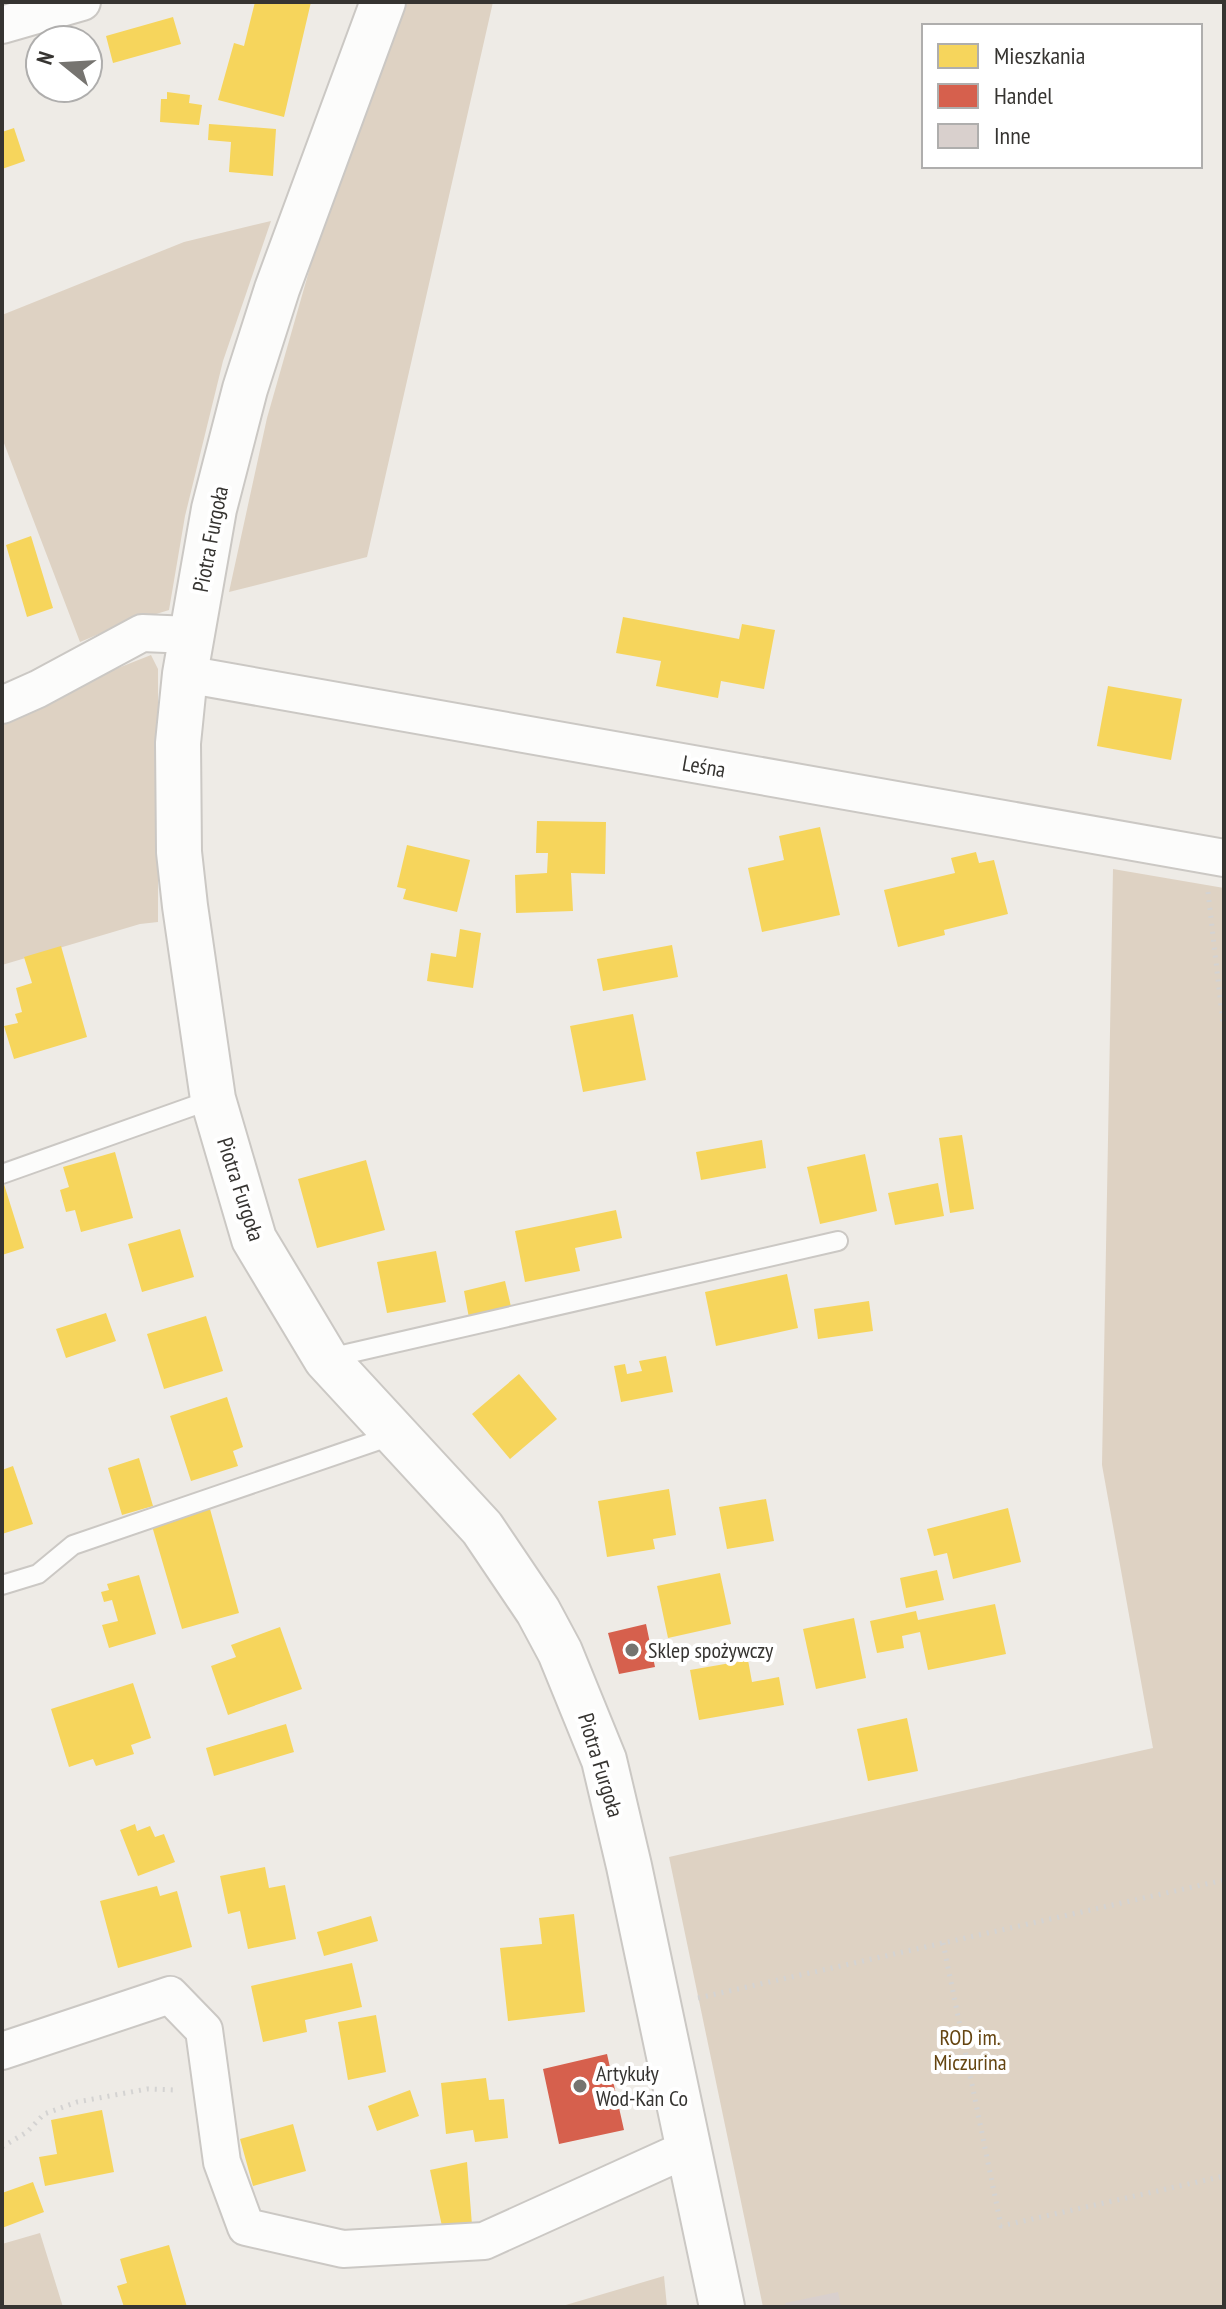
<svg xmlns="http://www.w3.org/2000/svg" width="1226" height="2309" viewBox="0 0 1226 2309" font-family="'PT Sans Narrow',sans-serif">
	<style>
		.green { fill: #ded2c3 }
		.homes { fill: #f6d55c }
		.shops { fill: #d6604d }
		.building { fill: #d9d0cd }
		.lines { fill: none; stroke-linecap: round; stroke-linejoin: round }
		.service-casing { stroke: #cbc8c4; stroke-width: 22 }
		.minor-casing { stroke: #cbc8c4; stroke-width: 40 }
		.tertiary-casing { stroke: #cbc8c4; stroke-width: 48 }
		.path { stroke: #d4d3d2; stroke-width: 5; stroke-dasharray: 2 6; stroke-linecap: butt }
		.service { stroke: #fcfcfb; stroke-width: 18 }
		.minor { stroke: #fcfcfb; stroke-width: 36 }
		.tertiary { stroke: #fcfcfb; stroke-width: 44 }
		.poi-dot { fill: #767470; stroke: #fff; stroke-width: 3 }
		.labels { text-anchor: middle; stroke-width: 8; stroke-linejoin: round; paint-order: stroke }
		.street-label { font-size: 22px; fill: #363431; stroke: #fff }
		.poi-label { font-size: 22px; fill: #363431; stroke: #fff; text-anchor: start }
		.park-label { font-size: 22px; fill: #654511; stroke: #fff }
	</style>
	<rect width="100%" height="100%" fill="#eeebe6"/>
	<path class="green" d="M 404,2 L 493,2 L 367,557 L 229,592 L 267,418 L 323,222 Z
		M 271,221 L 223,361 L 185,516 L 169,610 L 118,626 L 80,642 L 2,438 L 2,315 L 184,242 Z
		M 151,655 L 158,669 L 158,922 L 140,924 L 2,965 L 2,714 Z
		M 1113,869 L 1224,888 L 1224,2307 L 763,2307 L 669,1857 L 1153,1748 L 1102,1465 Z
		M 40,2233 L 63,2307 L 2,2307 L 2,2244 Z
		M 664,2276 L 667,2307 L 559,2307 Z"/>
	<path class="homes" d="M 255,2 L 311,2 L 284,117 L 218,100 L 234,43 L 244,46 Z
		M 173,17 L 181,44 L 113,63 L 106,36 Z
		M 167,92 L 190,95 L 189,103 L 202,105 L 199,125 L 160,122 L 161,99 L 167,99 Z
		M 209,124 L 276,129 L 273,176 L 229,172 L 231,142 L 208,140 Z
		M 14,128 L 25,161 L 2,169 L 2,132 Z
		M 31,536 L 53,608 L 27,617 L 6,545 Z
		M 623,617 L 739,639 L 742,624 L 775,630 L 764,689 L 721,681 L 718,698 L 656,686 L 661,661 L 616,653 Z
		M 1108,686 L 1182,699 L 1171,760 L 1097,746 Z
		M 537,821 L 606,822 L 605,874 L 571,873 L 573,911 L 516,913 L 515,875 L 547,873 L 548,853 L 536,853 Z
		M 820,827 L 840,915 L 762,932 L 748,868 L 784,860 L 779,836 Z
		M 407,845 L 470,860 L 457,912 L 403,899 L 406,889 L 397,887 Z
		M 976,852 L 979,863 L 994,860 L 1008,914 L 944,930 L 945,935 L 898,947 L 884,890 L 955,873 L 951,858 Z
		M 460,929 L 481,933 L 473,988 L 427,981 L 431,953 L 456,957 Z
		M 672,945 L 678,977 L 603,991 L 597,959 Z
		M 61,946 L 87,1037 L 14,1059 L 4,1026 L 18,1023 L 15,1014 L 22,1012 L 16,988 L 32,983 L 24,957 Z
		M 633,1014 L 646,1080 L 583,1092 L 570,1026 Z
		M 962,1135 L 974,1209 L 950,1213 L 939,1138 Z
		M 762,1140 L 766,1168 L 701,1180 L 696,1152 Z
		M 115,1152 L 133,1218 L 81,1232 L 75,1210 L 66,1212 L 60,1190 L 69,1187 L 63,1167 Z
		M 865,1154 L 877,1211 L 820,1224 L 807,1167 Z
		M 366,1160 L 385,1230 L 317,1248 L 298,1179 Z
		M 3,1181 L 24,1248 L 2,1255 L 2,1182 Z
		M 938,1183 L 944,1216 L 895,1225 L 888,1193 Z
		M 616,1210 L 622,1238 L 575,1248 L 580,1271 L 525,1282 L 515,1231 Z
		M 180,1229 L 194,1277 L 142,1292 L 128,1244 Z
		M 436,1251 L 446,1302 L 387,1313 L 377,1262 Z
		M 787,1274 L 798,1328 L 716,1346 L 705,1292 Z
		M 505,1281 L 512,1311 L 469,1318 L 464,1291 Z
		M 869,1301 L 873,1331 L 818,1339 L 814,1309 Z
		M 106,1313 L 116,1341 L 66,1358 L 56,1329 Z
		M 206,1316 L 223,1371 L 164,1389 L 147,1334 Z
		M 666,1356 L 673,1392 L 621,1402 L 614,1366 L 625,1364 L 627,1374 L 642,1371 L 639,1361 Z
		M 519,1374 L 557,1419 L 510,1459 L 472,1414 Z
		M 227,1397 L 243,1447 L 233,1451 L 238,1466 L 191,1481 L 170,1416 Z
		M 139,1458 L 153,1506 L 122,1515 L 108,1468 Z
		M 13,1466 L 33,1524 L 2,1534 L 2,1470 Z
		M 669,1489 L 676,1535 L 653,1539 L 655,1549 L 607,1557 L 598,1501 Z
		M 766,1499 L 774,1541 L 727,1549 L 719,1507 Z
		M 1008,1508 L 1021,1562 L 953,1579 L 947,1553 L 934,1556 L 927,1529 Z
		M 210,1509 L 239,1613 L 182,1629 L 152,1526 Z
		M 937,1570 L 944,1600 L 906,1608 L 900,1578 Z
		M 720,1573 L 731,1624 L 668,1638 L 657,1586 Z
		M 139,1575 L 156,1634 L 109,1648 L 102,1625 L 118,1621 L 112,1600 L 104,1602 L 101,1592 L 109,1590 L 107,1584 Z
		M 995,1604 L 1006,1654 L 928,1670 L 920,1632 L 902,1636 L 904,1648 L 877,1653 L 870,1621 L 916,1611 L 918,1620 Z
		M 854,1618 L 866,1678 L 816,1689 L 803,1629 Z
		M 280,1627 L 302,1689 L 228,1715 L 211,1666 L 236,1657 L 231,1645 Z
		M 748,1660 L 752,1682 L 779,1677 L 784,1705 L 699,1720 L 690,1670 Z
		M 133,1683 L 151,1738 L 131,1745 L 134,1754 L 96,1766 L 93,1759 L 69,1767 L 51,1709 Z
		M 907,1718 L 918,1771 L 868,1781 L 857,1729 Z
		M 286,1724 L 294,1752 L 214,1776 L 206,1748 Z
		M 135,1824 L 137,1831 L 150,1826 L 155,1837 L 164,1834 L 175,1862 L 138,1876 L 120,1830 Z
		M 265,1867 L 269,1888 L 285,1885 L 296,1939 L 248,1949 L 240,1911 L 228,1914 L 220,1876 Z
		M 157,1886 L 160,1896 L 177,1891 L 192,1947 L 118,1968 L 100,1901 Z
		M 574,1914 L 585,2012 L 508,2021 L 500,1948 L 542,1944 L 539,1918 Z
		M 371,1916 L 378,1941 L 324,1956 L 317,1932 Z
		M 352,1963 L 362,2007 L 305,2020 L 307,2032 L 263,2042 L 251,1986 Z
		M 376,2015 L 386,2072 L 348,2080 L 338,2022 Z
		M 486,2078 L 489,2100 L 504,2099 L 508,2138 L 475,2142 L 473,2130 L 446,2134 L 441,2083 Z
		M 410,2090 L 419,2116 L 377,2131 L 368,2106 Z
		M 102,2110 L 114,2172 L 45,2186 L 39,2157 L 57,2154 L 51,2120 Z
		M 293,2124 L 306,2171 L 253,2186 L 240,2139 Z
		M 467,2162 L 472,2225 L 443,2231 L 430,2170 Z
		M 33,2182 L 44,2212 L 2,2228 L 2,2193 Z
		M 169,2245 L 187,2307 L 124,2307 L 117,2286 L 127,2283 L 120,2259 Z"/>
	<path class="shops" d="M 646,1624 L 655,1667 L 619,1674 L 608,1633 Z
		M 607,2054 L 624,2130 L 559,2144 L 543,2069 Z"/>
	<path class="building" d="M 838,2292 L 841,2307 L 786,2307 L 785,2303 Z"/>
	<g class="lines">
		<g class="service-casing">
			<path id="service" d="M 2,1174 L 213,1099
				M 329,1358 L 838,1241
				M 2,1585 L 38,1574 L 73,1545 L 394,1435"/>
		</g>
		<g class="minor-casing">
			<path id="minor" d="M 2,25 L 82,2
				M 185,674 L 1224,858
				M 2,705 L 38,689 L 142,633 L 191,635
				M 2,2051 L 170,1995 L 204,2030 L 222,2162 L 246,2227 L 343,2249 L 484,2241 L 687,2149"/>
		</g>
		<g class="tertiary-casing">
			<path id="tertiary" d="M 383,2 L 277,289 L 245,389 L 214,509 L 185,674 L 178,743 L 179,852 L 185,906 L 213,1099 L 254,1239 L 326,1359 L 482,1528 L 538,1611 L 560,1652 L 604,1760 L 629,1866 L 722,2307"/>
		</g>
		<path class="path" d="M 1208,892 L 1224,1032
			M 943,1943 L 1001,2226 L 1224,2176
			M 698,1998 L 1224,1880
			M 2,2147 L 27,2132 L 44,2114 L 77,2102 L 147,2089 L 176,2090"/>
		<use href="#service" class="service"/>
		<use href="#minor" class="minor"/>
		<use href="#tertiary" class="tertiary"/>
	</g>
	<g class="poi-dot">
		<circle cx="632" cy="1650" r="8"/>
		<circle cx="580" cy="2086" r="8"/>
	</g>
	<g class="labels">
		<g class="street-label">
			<text transform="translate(210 539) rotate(-79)" y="8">Piotra Furgoła</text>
			<text transform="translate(704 766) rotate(10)" y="8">Leśna</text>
			<text transform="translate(241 1189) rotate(72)" y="8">Piotra Furgoła</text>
			<text transform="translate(601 1765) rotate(73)" y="8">Piotra Furgoła</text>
		</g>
		<g class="poi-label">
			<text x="648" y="1658">Sklep spożywczy</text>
			<text x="596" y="2081">Artykuły<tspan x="596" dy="25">Wod-Kan Co</tspan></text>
		</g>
		<g class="park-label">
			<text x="970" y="2045">ROD im.<tspan x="970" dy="25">Miczurina</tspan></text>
		</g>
	</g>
	<rect width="1226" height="2309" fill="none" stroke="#363431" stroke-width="8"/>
	<rect x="922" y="24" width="280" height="144" fill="#ffffff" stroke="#afaead" stroke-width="2"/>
	<rect x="938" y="44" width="40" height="24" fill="#f6d55c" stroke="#afaead" stroke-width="2"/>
	<text x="994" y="64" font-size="24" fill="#363431">Mieszkania</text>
	<rect x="938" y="84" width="40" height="24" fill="#d6604d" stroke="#afaead" stroke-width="2"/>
	<text x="994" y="104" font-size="24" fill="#363431">Handel</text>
	<rect x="938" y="124" width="40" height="24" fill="#d9d0cd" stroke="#afaead" stroke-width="2"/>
	<text x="994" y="144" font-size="24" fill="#363431">Inne</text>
	<g transform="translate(64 64) rotate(288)"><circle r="38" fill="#ffffff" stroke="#afaead" stroke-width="2"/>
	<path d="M0-6L14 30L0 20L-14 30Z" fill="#767470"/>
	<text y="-12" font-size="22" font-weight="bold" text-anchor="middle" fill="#363431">N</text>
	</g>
</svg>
